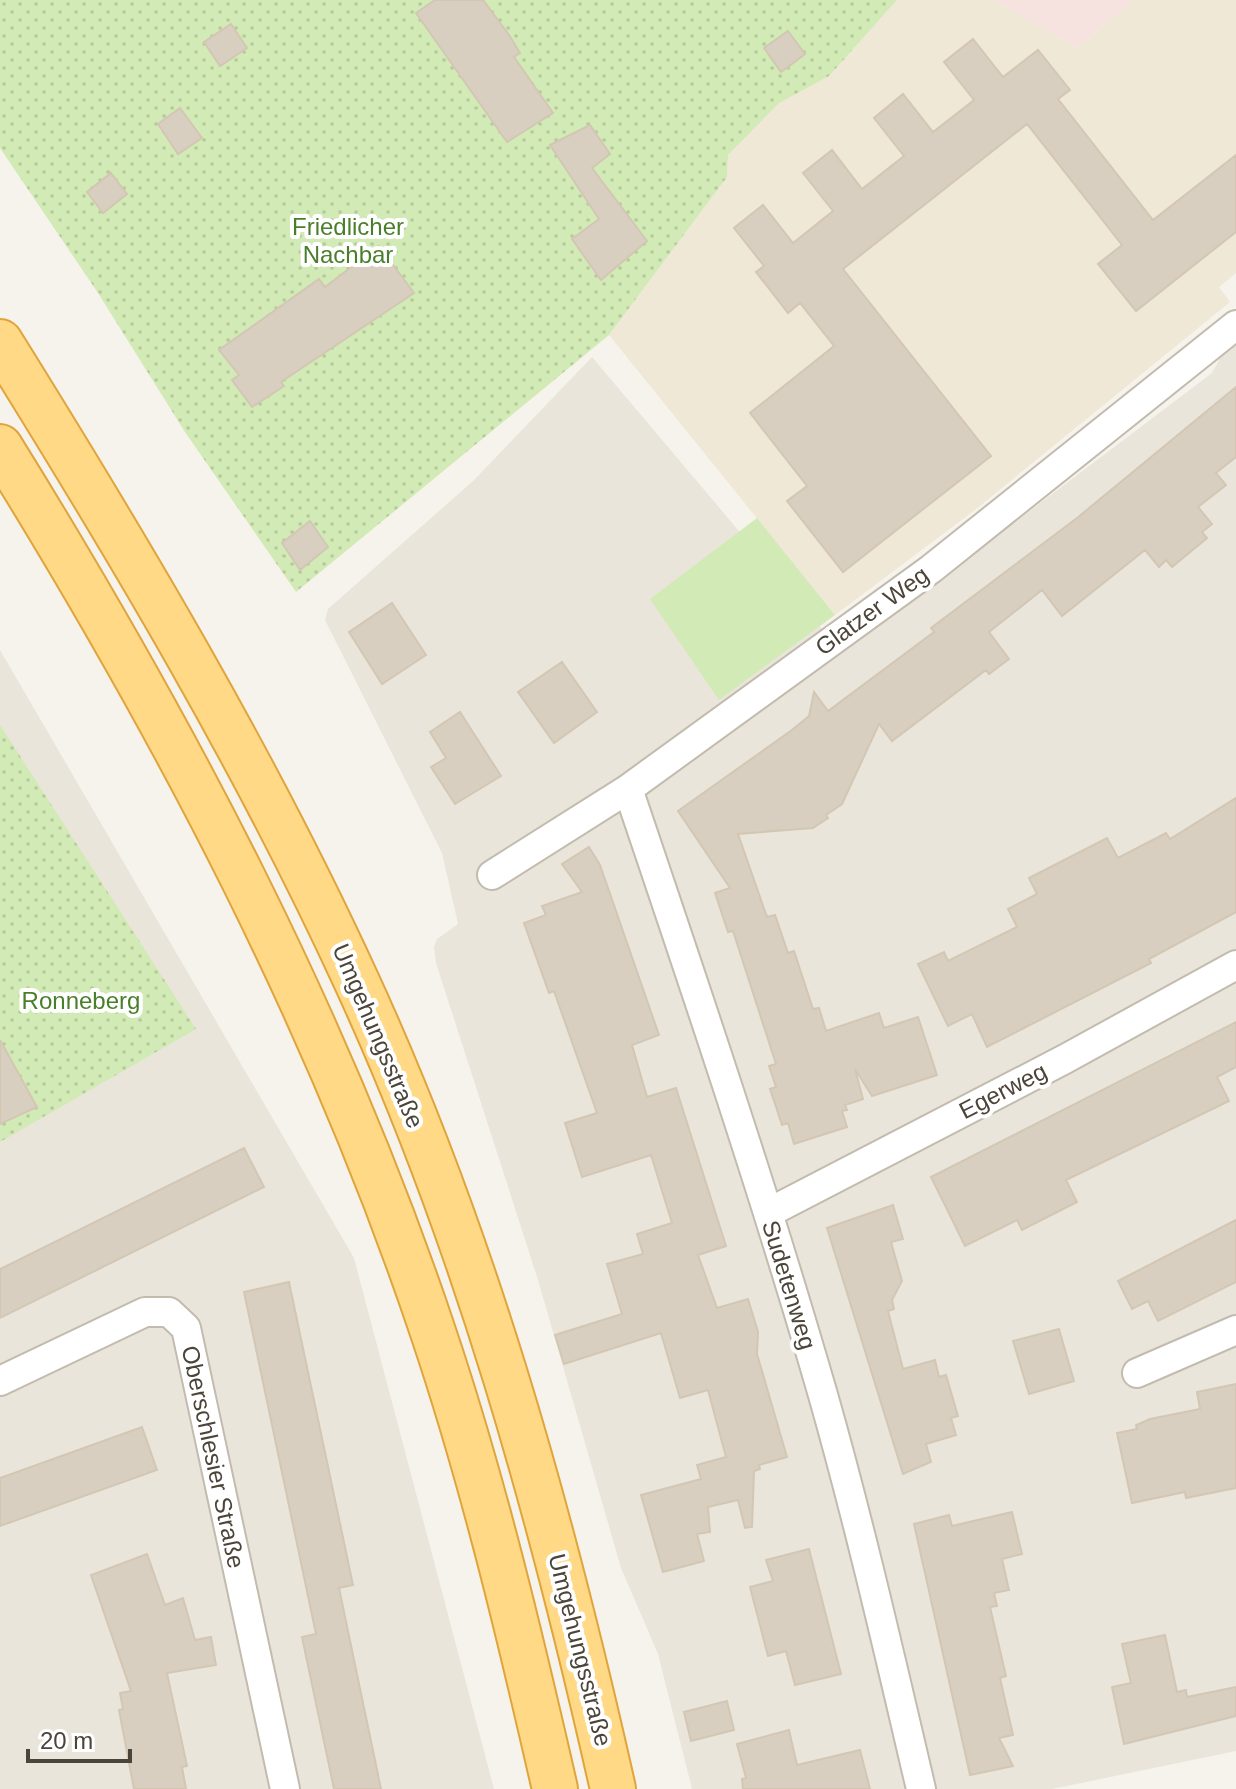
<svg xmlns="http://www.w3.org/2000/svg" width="1236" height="1789" viewBox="0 0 1236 1789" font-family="Helvetica,sans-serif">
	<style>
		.residential { fill: #eae5da }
		.education { fill: #efe8d6 }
		.medical { fill: #f6e3e0 }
		.park { fill: #d2eab5 }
		.garden { fill: url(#garden-dots) }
		.building { fill: #d8cfc1; stroke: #d3c7b4; stroke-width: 2 }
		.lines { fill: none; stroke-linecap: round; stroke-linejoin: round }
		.minor-casing { stroke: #c2bbae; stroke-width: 32 }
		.trunk-casing { stroke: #e0a43c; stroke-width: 48 }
		.minor { stroke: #fff; stroke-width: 28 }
		.trunk { stroke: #ffd985; stroke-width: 44 }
		.labels { text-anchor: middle; stroke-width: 8; stroke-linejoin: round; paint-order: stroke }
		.park-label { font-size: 24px; fill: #4a7f2a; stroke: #fff }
		.street-label { font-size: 24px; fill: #4b4439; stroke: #fff }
	</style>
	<defs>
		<pattern id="garden-dots" width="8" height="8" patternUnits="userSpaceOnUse" patternTransform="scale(2)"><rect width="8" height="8" fill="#d2eab5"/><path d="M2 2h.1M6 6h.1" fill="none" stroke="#b6ca9c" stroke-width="1.8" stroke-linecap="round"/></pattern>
	</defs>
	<rect width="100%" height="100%" fill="#f6f3ec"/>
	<path class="residential" d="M 1236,329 L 1236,1751 L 1052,1789 L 692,1789 L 658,1654 L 621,1568 L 538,1280 L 436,963 L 434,947 L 437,939 L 458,924 L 442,853 L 325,620 L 328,609 L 473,481 L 592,357 L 842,653 L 1212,373 Z
		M 0,650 L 354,1258 L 494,1789 L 0,1789 Z"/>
	<path class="education" d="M 897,0 L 993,0 L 1077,48 L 1134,0 L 1236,0 L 1236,273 L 1219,287 L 1230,302 L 975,510 L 835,615 L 609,335 L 727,177 L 728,155 L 779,102 L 829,76 Z"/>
	<path class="medical" d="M 993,0 L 1134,0 L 1077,48 Z"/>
	<path class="park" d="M 757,518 L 835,615 L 719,700 L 650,599 Z"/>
	<path class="garden" d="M 0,0 L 897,0 L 829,76 L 779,103 L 728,155 L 727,177 L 609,335 L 296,592 L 185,432 L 98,293 L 0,148 Z
		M 0,725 L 196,1029 L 0,1142 Z"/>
	<path class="building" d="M 435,0 L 483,0 L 509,35 L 520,53 L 514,57 L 553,113 L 507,142 L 416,13 Z
		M 231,24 L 247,48 L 220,66 L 204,42 Z
		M 788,31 L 805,54 L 781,72 L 764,48 Z
		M 973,39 L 1003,77 L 1038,50 L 1070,90 L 1058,99 L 1153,220 L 1236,155 L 1236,232 L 1136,311 L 1098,264 L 1122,245 L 1027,124 L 843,269 L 991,456 L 843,572 L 787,501 L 807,486 L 750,413 L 834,346 L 800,303 L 788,313 L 756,272 L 764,266 L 734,228 L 763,205 L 793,243 L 833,211 L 803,173 L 832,150 L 862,189 L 904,156 L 874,118 L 903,94 L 933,132 L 974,100 L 944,62 Z
		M 180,108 L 202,138 L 178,154 L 158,124 Z
		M 590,125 L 610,154 L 592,168 L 647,241 L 601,280 L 572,239 L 599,219 L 550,145 Z
		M 111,173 L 127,194 L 103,213 L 87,192 Z
		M 379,246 L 414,293 L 281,382 L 284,386 L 252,407 L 232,380 L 239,375 L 219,350 L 319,279 L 325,287 Z
		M 1236,387 L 1236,457 L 1216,473 L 1226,485 L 1198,507 L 1212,524 L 1202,532 L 1207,538 L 1172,567 L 1166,560 L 1159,567 L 1145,550 L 1062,616 L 1042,590 L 989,632 L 1009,659 L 989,674 L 986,670 L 892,741 L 879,724 L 842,804 L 826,815 L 828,818 L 813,828 L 738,834 L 767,917 L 775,915 L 788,953 L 794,951 L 813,1009 L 819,1008 L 826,1031 L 879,1013 L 884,1028 L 918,1017 L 937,1075 L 872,1096 L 855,1069 L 863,1099 L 845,1105 L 847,1110 L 842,1111 L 847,1127 L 794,1144 L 788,1123 L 782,1125 L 770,1089 L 776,1087 L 769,1066 L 776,1064 L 733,931 L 728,932 L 715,893 L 730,888 L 678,811 L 792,730 L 809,716 L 814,692 L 828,711 L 934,632 L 931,628 L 1077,518 Z
		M 310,521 L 328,547 L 300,570 L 282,543 Z
		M 392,603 L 426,655 L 382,684 L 349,632 Z
		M 562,662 L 597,712 L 554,743 L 518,692 Z
		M 460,712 L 501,776 L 455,804 L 431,767 L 446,758 L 430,732 Z
		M 1236,798 L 1236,912 L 1149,959 L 1151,963 L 987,1047 L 972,1014 L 948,1026 L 918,964 L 944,952 L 948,961 L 1017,927 L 1008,909 L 1037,894 L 1029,878 L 1107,838 L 1118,858 L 1166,833 L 1170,839 Z
		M 589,847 L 600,865 L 659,1035 L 632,1045 L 647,1097 L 676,1088 L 726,1246 L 698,1255 L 717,1308 L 748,1299 L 758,1332 L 757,1354 L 787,1457 L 759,1465 L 760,1469 L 754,1471 L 752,1527 L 745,1528 L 738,1500 L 708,1507 L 710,1532 L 697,1534 L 704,1561 L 663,1572 L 641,1495 L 701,1479 L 697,1465 L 726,1457 L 708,1390 L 680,1398 L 661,1333 L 564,1364 L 555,1335 L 622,1314 L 607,1264 L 643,1254 L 637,1234 L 672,1223 L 651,1155 L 582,1177 L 565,1123 L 597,1113 L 554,991 L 549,993 L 524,923 L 546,915 L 542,906 L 582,892 L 562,864 Z
		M 1236,1022 L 1236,1067 L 1217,1077 L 1229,1101 L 1066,1180 L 1077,1202 L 1022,1230 L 1017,1220 L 965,1246 L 931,1177 Z
		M 0,1040 L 37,1107 L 0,1124 Z
		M 244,1148 L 264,1187 L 0,1318 L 0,1269 Z
		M 893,1205 L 903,1239 L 891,1242 L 902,1281 L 892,1300 L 894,1309 L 888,1311 L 903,1369 L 935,1360 L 939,1377 L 946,1375 L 958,1416 L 951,1418 L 956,1435 L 926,1444 L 931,1462 L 903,1474 L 827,1228 Z
		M 1236,1220 L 1236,1282 L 1158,1321 L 1148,1301 L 1132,1309 L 1118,1281 Z
		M 289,1282 L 353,1585 L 339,1588 L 381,1789 L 334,1789 L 302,1637 L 316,1634 L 244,1292 Z
		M 1059,1329 L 1074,1381 L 1029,1394 L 1013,1341 Z
		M 1236,1384 L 1236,1488 L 1186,1498 L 1185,1492 L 1132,1503 L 1117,1433 L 1137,1429 L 1136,1425 L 1150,1419 L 1200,1409 L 1197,1392 Z
		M 142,1427 L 157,1470 L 0,1526 L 0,1478 Z
		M 1012,1512 L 1022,1554 L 1002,1559 L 1009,1590 L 994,1593 L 997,1606 L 990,1607 L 1006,1676 L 1000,1678 L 1013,1735 L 999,1738 L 1013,1766 L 970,1775 L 914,1524 L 949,1515 L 952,1526 Z
		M 809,1549 L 841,1674 L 795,1685 L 786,1651 L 768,1656 L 750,1587 L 773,1581 L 766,1560 Z
		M 147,1554 L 165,1605 L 183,1598 L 195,1640 L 211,1637 L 216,1665 L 167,1673 L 187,1766 L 182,1767 L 186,1789 L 134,1789 L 119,1710 L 123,1709 L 120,1693 L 131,1691 L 91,1575 Z
		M 1165,1635 L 1177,1692 L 1186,1690 L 1187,1697 L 1236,1687 L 1236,1716 L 1124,1744 L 1112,1687 L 1131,1683 L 1122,1644 Z
		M 727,1701 L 734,1730 L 691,1741 L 684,1712 Z
		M 789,1730 L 797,1765 L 860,1750 L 870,1789 L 743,1789 L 742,1779 L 746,1778 L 737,1744 Z"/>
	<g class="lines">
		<g class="minor-casing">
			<path id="minor" d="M 628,789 C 696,990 764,1191 823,1395 C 860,1525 890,1657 921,1789
				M 492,875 L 628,789 L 931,569 L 1236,325
				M 768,1213 L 1065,1059 L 1236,965
				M 1137,1373 L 1236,1330
				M 0,1381 L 145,1312 L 169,1312 L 186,1328 L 285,1789"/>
		</g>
		<g class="trunk-casing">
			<path id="trunk" d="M 0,342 C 129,549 254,758 356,980 C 475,1238 551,1513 613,1789
				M 0,447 C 175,729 329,1020 434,1335 C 484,1484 520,1636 555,1789"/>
		</g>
		<use href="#minor" class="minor"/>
		<use href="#trunk" class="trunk"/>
	</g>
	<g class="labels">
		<g class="park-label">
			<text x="348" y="235">Friedlicher<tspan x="348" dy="28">Nachbar</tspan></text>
			<text x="81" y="1009">Ronneberg</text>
		</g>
		<g class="street-label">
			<text transform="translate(872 611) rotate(-36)" y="8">Glatzer Weg</text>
			<text transform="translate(378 1036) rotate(67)" y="8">Umgehungsstraße</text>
			<text transform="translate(1003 1091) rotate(-27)" y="8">Egerweg</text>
			<text transform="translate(789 1285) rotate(73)" y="8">Sudetenweg</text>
			<text transform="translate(213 1457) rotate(78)" y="8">Oberschlesier Straße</text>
			<text transform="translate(580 1650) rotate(76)" y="8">Umgehungsstraße</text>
		</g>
	</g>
	<path d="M28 1749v12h102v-12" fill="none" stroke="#4b4439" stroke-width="4"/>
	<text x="40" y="1749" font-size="24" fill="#4b4439" stroke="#ffffff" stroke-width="6" paint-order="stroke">20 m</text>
</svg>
